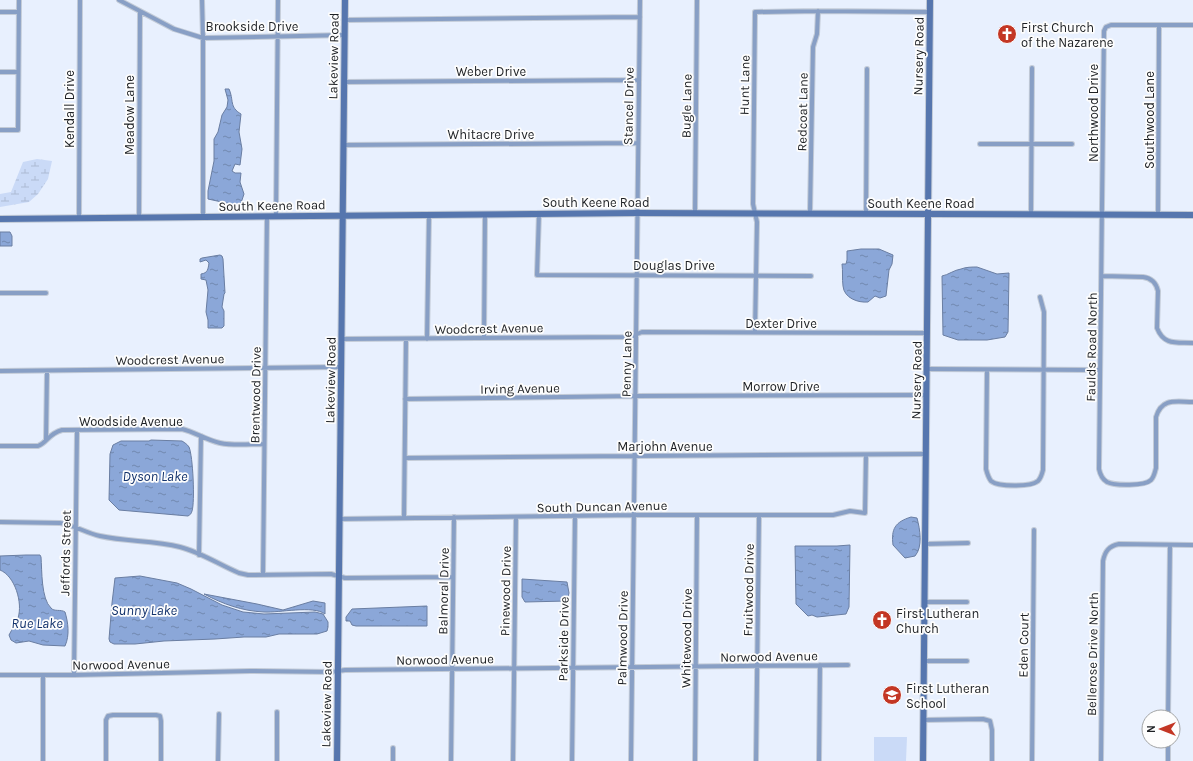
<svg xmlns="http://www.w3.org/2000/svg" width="1193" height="761" viewBox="0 0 1193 761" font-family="Karla,sans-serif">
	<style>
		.green { fill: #cadaf7 }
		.wetland { fill: url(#wetland-marsh) }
		.water { fill: url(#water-ripples); stroke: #6a7ea2 }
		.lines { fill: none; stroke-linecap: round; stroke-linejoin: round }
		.street-casing { stroke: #c3cbd7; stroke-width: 6 }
		.secondary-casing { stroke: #c3cbd7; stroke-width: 8 }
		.street { stroke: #889fc5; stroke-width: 4 }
		.secondary { stroke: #5676ae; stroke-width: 6 }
		.labels { text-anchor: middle; stroke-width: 3.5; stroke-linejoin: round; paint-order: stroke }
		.street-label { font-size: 13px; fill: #1d2024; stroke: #fdfdfd }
		.poi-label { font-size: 13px; fill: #1d2024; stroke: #fdfdfd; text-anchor: start }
		.water-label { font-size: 14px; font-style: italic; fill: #12326c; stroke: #fdfdfd }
	</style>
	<defs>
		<pattern id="wetland-marsh" width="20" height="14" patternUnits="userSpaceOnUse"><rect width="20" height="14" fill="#cadaf7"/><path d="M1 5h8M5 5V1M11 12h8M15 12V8" fill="none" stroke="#adbbd4"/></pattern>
		<pattern id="water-ripples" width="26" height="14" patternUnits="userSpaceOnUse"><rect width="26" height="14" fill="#8ba7d8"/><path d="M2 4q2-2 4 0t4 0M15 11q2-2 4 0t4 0" fill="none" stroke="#7188af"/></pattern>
	</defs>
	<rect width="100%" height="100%" fill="#e8f0fe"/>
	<path class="green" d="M 874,737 L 907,737 L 906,761 L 874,761 Z"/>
	<path class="wetland" d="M 37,159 L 52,161 L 48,179 L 38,194 L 29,202 L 0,207 L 0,194 L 11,192 L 23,162 Z"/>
	<path class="water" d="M 225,89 L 229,89 C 234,100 229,107 241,114 L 239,132 L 242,149 L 240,165 L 235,164 L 232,171 L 235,173 L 241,173 L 240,182 L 244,194 L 240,206 L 208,199 L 208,191 L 214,161 L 214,139 L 218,132 L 222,115 L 227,107 L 228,100 Z
		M 0,232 L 10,232 L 12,236 L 12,246 L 0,246 Z
		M 861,249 L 879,249 L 893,255 L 892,264 L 889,270 L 886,296 L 880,298 L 875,296 L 868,302 C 858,303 844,298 843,286 C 842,279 843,271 842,264 L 846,264 L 847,260 L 847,251 Z
		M 220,255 L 222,256 L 223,259 L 225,293 L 224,294 L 222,307 L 224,311 L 224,326 L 222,328 L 208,328 L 208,320 L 206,312 L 208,290 L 206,280 L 201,279 L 201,274 C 208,273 208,269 209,263 L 206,260 L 200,262 L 200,259 L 202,258 Z
		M 977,267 L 997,274 L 1009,273 L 1008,332 L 1005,337 L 987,340 L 958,340 L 943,335 L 942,276 C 948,275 954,270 961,269 C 966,267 972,267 977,267 Z
		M 151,440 L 182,441 C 185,443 187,444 189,447 C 193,456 195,502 192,511 C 191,514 191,514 188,516 L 119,510 L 109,500 L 110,454 L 113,445 L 121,441 L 149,441 Z
		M 911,517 L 917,518 C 920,529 923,547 915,556 L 905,558 L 893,545 C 891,529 895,522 911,517 Z
		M 850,545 L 849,607 L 846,614 L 817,617 L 812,615 L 808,616 L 796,604 L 795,546 L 837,546 Z
		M 26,555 L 40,555 L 41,557 C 42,570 41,599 51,608 C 54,612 61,609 65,612 C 68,622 70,635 65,646 L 43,645 L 29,641 L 16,643 L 11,640 L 9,635 C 12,629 16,624 18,618 C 23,603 15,576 0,570 L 0,556 Z
		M 140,576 L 177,583 L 191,589 L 222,605 L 243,612 L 264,614 L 315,612 L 323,614 L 328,622 L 328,627 L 327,631 L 317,634 L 279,634 L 266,637 L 244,637 L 215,639 L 164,641 L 135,644 L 114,644 L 110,642 L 109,639 L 112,603 L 115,578 Z
		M 522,579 L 567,582 L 569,593 L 567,601 L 525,602 L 522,597 Z
		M 204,594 L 257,604 L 283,610 L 313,601 L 325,603 L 325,614 C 313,605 279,613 264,612 C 242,611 223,604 204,594 Z
		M 427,606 L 427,626 L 356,626 L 352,625 L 350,621 L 346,621 L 346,617 L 352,609 Z"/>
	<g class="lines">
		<g class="street-casing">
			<path id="street" d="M 119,0 L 174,29 L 203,38 L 345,35
				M 202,0 L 203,38 L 203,217
				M 0,12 L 19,12
				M 345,20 L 640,17
				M 1193,25 L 1111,25 L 1106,27 L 1104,31 L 1099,469 C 1100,474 1102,479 1107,482 C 1115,486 1145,486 1151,480 C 1154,477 1155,472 1156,468 L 1156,417 C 1162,397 1177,402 1193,402
				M 0,72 L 18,72
				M 344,82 L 639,80
				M 0,130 L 18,130 L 19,0
				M 980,144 L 1072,144
				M 343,145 L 638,143
				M 539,213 L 537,275 L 811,276
				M 695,213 L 697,0
				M 810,213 L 813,47 L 817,34 L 818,11
				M 866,214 L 867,69
				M 1031,215 L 1032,68
				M 1158,215 L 1159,25
				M 276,216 L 278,0
				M 79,218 L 80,0
				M 139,218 L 140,11
				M 1102,276 L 1143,277 C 1151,278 1156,282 1158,291 L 1157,328 C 1164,346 1177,342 1193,343
				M 0,293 L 46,293
				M 755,332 L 757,222 L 753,204 L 755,12 L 818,11 L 930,12
				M 484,338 L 485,214
				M 342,339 L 630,337 L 642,332 L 927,333
				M 427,339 L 429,215
				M 927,369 L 1100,370
				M 987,370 L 986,469 C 987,473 988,477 991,481 C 998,487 1031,487 1038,481 C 1041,478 1042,474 1043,470 L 1044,312 L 1040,297
				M 0,371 L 341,367
				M 405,399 L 635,396 L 927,395
				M 46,440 L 47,371
				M 0,446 L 38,446 C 48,442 48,434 62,430 L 182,429 C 195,432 206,440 220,443 C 234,446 250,444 264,444
				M 405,458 L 634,456 L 926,454
				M 404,518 L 406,339
				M 340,519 L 634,515 L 833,515 L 850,511 L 865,513 L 866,455
				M 0,522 L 60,523 C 74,525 86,533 100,536 C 127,542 154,540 180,547 C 200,552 220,565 239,573 L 248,575 L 331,574 L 345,578 L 453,577
				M 925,544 L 968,543
				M 199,555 L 201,436
				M 263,575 L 267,216
				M 924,602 L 967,602
				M 924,661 L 967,661
				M 0,675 L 74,675 L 250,671 L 331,672 L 345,670 L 848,665
				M 74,675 L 77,431
				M 1168,717 L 1170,545
				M 923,720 L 983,719 L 990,721 L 992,730 L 992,761
				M 43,761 L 43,675
				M 106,761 L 106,720 L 108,716 L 113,715 L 156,715 L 160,716 L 161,721 L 161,761
				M 218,761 L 219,714
				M 277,761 L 277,712
				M 393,761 L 393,748
				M 451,761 L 454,517
				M 513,761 L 516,517
				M 572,761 L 575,516
				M 631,761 L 640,0
				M 695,761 L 697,515
				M 756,761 L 759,515
				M 819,761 L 820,665
				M 1032,761 L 1034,530
				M 1101,761 L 1103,561 C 1105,551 1109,546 1119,544 L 1193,545
				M 1168,761 L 1168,741"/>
		</g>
		<g class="secondary-casing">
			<path id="secondary" d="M 0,219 L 637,213 L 1193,215
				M 337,761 L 345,0
				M 923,761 L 930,0"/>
		</g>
		<use href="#street" class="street"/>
		<use href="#secondary" class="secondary"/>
	</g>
	<defs>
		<g id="church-disc" transform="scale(1)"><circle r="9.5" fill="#c33624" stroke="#fdfdfd"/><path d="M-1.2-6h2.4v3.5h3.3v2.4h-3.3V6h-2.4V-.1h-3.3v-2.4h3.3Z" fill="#fff"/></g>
		<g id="school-disc" transform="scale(1)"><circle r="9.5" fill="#c33624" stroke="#fdfdfd"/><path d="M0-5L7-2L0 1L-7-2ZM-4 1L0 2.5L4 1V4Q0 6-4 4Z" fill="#fff"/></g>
	</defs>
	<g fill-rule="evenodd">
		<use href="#church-disc" x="1007" y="34"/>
		<use href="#church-disc" x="882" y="620"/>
		<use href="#school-disc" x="892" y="695"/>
	</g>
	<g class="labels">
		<g class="street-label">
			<text x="252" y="31">Brookside Drive</text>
			<text transform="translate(333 56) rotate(-89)" y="5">Lakeview Road</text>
			<text transform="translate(918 56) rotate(-89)" y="5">Nursery Road</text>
			<text x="491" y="76">Weber Drive</text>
			<text transform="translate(744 85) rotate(-89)" y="5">Hunt Lane</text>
			<text transform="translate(628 106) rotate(-89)" y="5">Stancel Drive</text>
			<text transform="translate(686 106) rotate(-89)" y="5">Bugle Lane</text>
			<text transform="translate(69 109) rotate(-90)" y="5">Kendall Drive</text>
			<text transform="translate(802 112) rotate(-89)" y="5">Redcoat Lane</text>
			<text transform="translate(1093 113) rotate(-90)" y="5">Northwood Drive</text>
			<text transform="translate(129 115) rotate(-90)" y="5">Meadow Lane</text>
			<text transform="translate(1149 120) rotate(-90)" y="5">Southwood Lane</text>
			<text x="491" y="139">Whitacre Drive</text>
			<text x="596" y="207">South Keene Road</text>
			<text x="921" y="208">South Keene Road</text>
			<text transform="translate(272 205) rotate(-1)" y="5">South Keene Road</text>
			<text x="674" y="270">Douglas Drive</text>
			<text x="781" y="328">Dexter Drive</text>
			<text transform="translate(489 328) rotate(-1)" y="5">Woodcrest Avenue</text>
			<text transform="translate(1091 347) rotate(-89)" y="5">Faulds Road North</text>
			<text transform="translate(170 359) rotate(-1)" y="5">Woodcrest Avenue</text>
			<text transform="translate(626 364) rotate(-89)" y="5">Penny Lane</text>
			<text transform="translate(330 380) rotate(-89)" y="5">Lakeview Road</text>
			<text transform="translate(916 380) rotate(-89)" y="5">Nursery Road</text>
			<text x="781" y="391">Morrow Drive</text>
			<text transform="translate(520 388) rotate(-1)" y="5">Irving Avenue</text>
			<text transform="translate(255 395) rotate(-89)" y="5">Brentwood Drive</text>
			<text x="131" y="426">Woodside Avenue</text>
			<text x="665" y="451">Marjohn Avenue</text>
			<text transform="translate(602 506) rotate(-1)" y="5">South Duncan Avenue</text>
			<text transform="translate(65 553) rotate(-89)" y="5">Jeffords Street</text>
			<text transform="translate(748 590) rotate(-89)" y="5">Fruitwood Drive</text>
			<text transform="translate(443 591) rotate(-89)" y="5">Balmoral Drive</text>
			<text transform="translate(505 591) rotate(-89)" y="5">Pinewood Drive</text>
			<text transform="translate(622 638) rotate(-89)" y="5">Palmwood Drive</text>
			<text transform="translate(686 638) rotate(-89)" y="5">Whitewood Drive</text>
			<text transform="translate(563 639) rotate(-89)" y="5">Parkside Drive</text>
			<text transform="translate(1023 645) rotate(-89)" y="5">Eden Court</text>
			<text transform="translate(1092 654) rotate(-89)" y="5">Bellerose Drive North</text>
			<text transform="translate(769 656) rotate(-1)" y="5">Norwood Avenue</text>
			<text transform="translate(445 659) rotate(-1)" y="5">Norwood Avenue</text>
			<text transform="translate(121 664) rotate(-1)" y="5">Norwood Avenue</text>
			<text transform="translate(326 704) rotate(-89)" y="5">Lakeview Road</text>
		</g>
		<g class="poi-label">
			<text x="1021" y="32">First Church<tspan x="1021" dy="15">of the Nazarene</tspan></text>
			<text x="896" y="618">First Lutheran<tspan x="896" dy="15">Church</tspan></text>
			<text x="906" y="693">First Lutheran<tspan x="906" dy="15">School</tspan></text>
		</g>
		<g class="water-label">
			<text x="155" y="481">Dyson Lake</text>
			<text x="144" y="615">Sunny Lake</text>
			<text x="37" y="628">Rue Lake</text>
		</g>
	</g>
	<g transform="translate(1161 729) rotate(270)"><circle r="19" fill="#fdfdfd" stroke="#a3a5a6"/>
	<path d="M0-3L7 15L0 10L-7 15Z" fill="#c33624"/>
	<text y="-6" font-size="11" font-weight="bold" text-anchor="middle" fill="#1d2024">N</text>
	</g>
</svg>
